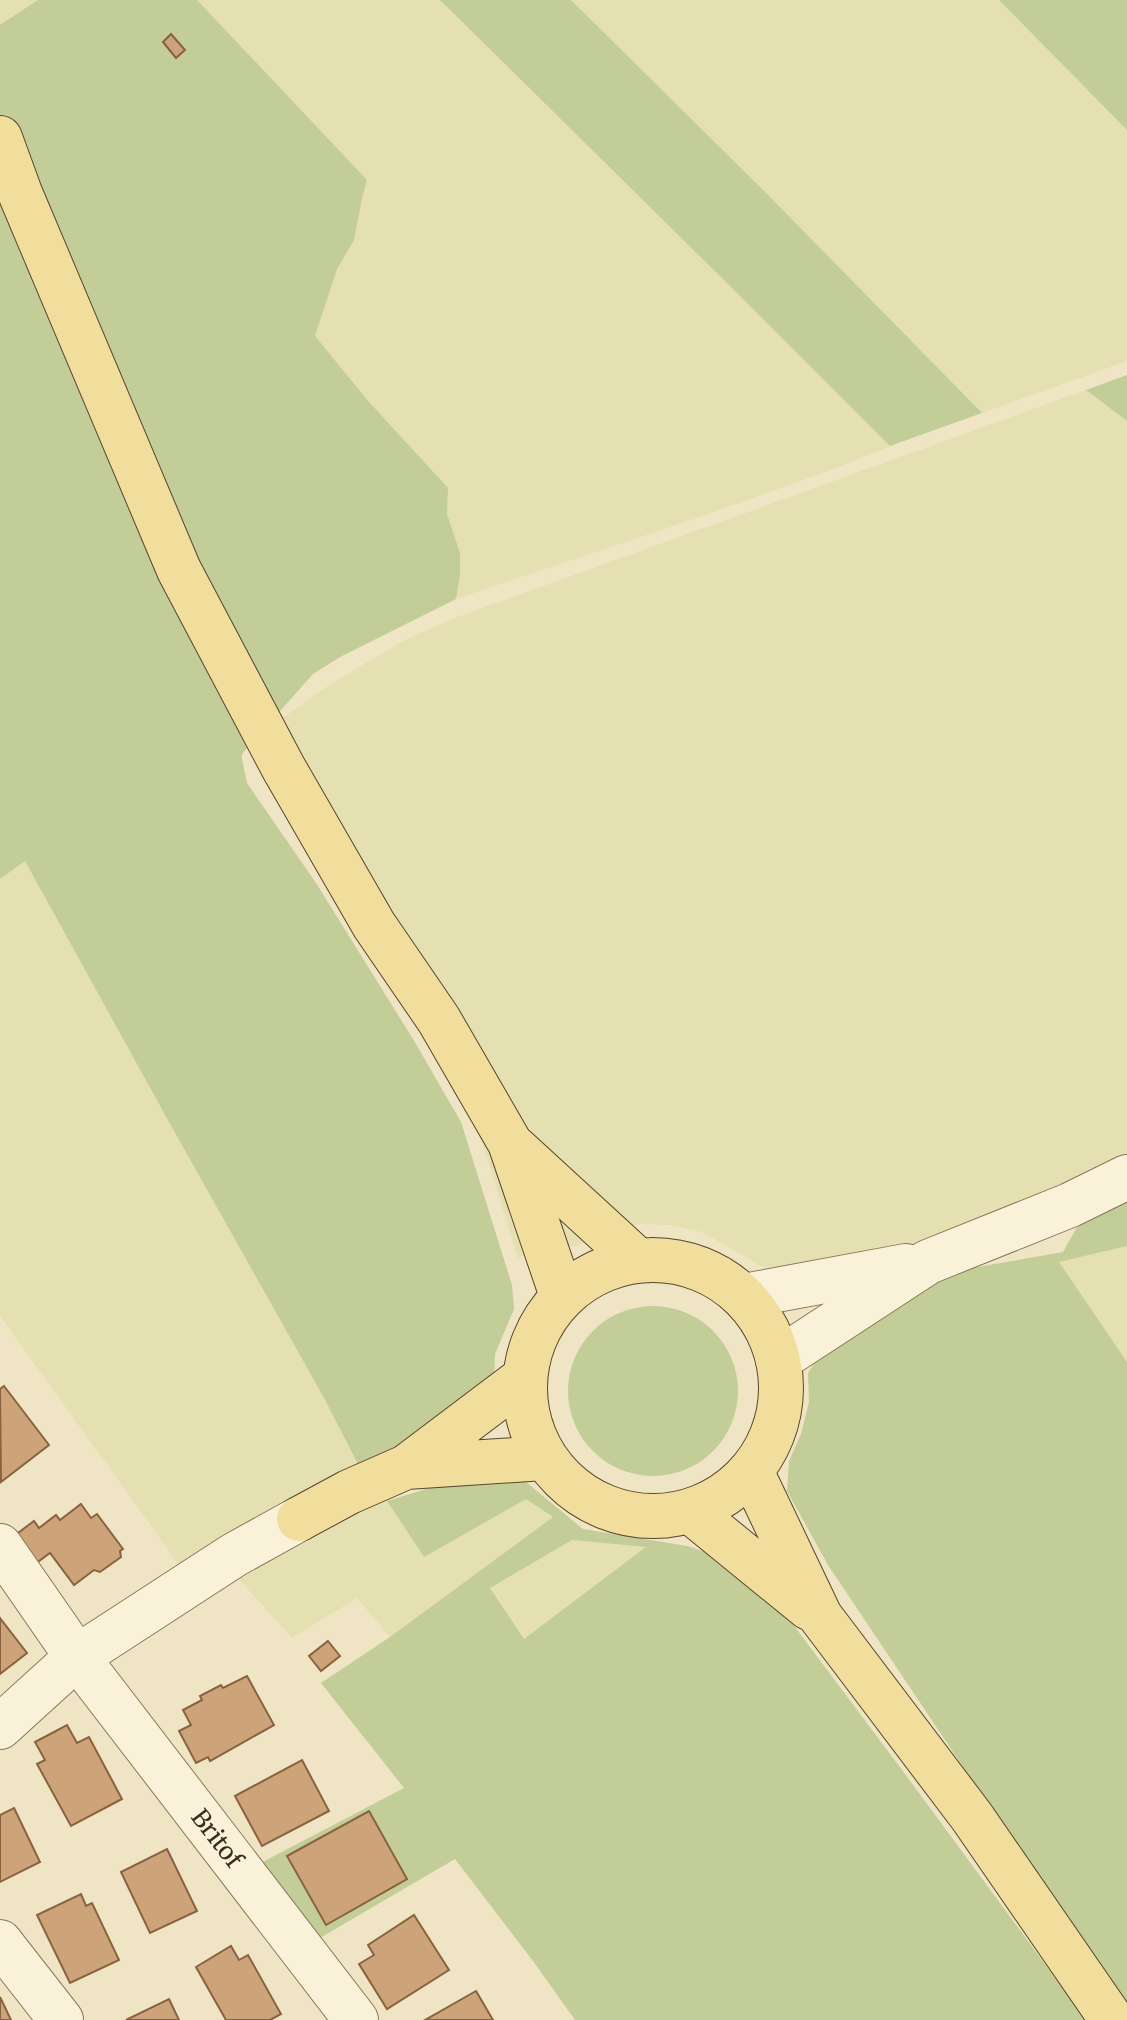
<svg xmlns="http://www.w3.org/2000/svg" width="1127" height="2020" viewBox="0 0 1127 2020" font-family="Merriweather,serif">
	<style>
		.farmland { fill: #e4e0b1 }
		.green { fill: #c2cd98; fill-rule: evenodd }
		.building { fill: #cda37a; stroke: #896340; stroke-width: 2 }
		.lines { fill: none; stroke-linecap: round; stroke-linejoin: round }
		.minor-casing { stroke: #89775a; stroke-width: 46 }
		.major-casing { stroke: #57452e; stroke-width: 46 }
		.path { stroke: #89775a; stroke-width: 5; stroke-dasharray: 6 4; stroke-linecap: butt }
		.minor { stroke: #f9f2d8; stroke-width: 44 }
		.major { stroke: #f2de9c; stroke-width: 44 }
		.labels { text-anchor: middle; stroke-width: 6; stroke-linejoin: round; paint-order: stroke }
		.street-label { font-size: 24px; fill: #392e1e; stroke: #f6efd4 }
	</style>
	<rect width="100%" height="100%" fill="#efe5c4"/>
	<path class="farmland" d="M 0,0 L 38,0 L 0,28 Z
		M 194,0 L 440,0 L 735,291 L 890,446 L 828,471 L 694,519 L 456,599 L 457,587 L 419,463 L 305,324 Z
		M 571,0 L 999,0 L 1127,130 L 1127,361 L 982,413 Z
		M 1086,390 L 1127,421 L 1127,1159 L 953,1236 L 814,1266 L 763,1267 L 702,1232 L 671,1225 L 641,1224 L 619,1228 L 577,1246 L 552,1246 L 518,1258 L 481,1139 L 457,1089 L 271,793 L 257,763 L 269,728 L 329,685 L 401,642 L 452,619 Z
		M 25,860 L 164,1113 L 324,1398 L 360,1468 L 182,1569 L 0,1316 L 0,879 Z
		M 1127,1246 L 1127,1362 L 1059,1262 Z
		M 527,1498 L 553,1517 L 390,1637 L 357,1598 L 292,1638 L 238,1578 L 347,1517 L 387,1501 L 424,1556 Z
		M 572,1540 L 647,1547 L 524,1640 L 490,1588 Z"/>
	<path class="green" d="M 38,0 L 197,0 L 367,180 L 362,198 L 354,240 L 337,269 L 315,336 L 369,402 L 448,488 L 447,514 L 460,553 L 460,574 L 456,599 L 340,657 L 313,674 L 242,754 L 242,759 L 247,783 L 316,883 L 413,1039 L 461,1122 L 512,1285 L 514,1309 L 495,1354 L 494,1389 L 469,1409 L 360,1468 L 324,1398 L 164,1113 L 25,861 L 0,879 L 0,25 Z
		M 440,0 L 571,0 L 767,194 L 982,413 L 890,446 L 735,291 Z
		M 999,0 L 1127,0 L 1127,130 Z
		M 1127,375 L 1127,421 L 1086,390 Z
		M 1127,1199 L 1127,1246 L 1059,1262 L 1127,1362 L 1127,2006 L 1024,1858 L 828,1565 L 787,1491 L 789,1461 L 801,1434 L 809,1402 L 808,1373 L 822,1352 L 891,1305 L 966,1269 L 1063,1252 L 1077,1227 Z
		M568 1391a85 85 0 1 1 170 0a85 85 0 1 1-170 0Z
		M 472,1475 L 526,1482 L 583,1529 L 687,1546 L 716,1555 L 786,1615 L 905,1774 L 1086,2020 L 575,2020 L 533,1961 L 455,1859 L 313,1942 L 249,1869 L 404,1788 L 321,1683 L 390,1637 L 553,1517 L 526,1499 L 424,1557 L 387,1501 ZM 572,1540 L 646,1547 L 524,1639 L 490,1588 Z"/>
	<path class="building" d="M 171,34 L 185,50 L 176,58 L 163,42 Z
		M 4,1386 L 49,1445 L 1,1482 L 0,1389 Z
		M 81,1504 L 91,1518 L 97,1514 L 123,1549 L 120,1551 L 121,1557 L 100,1572 L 94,1570 L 74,1585 L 50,1553 L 35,1564 L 14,1536 L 34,1521 L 39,1528 L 56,1515 L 60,1520 Z
		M 0,1618 L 27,1653 L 0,1674 Z
		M 328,1641 L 340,1656 L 321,1671 L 309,1656 Z
		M 247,1676 L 274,1725 L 210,1761 L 208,1757 L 196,1763 L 179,1731 L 191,1725 L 183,1710 L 202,1700 L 200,1696 L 221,1685 L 223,1688 Z
		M 67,1725 L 77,1743 L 89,1737 L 122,1799 L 71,1826 L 37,1764 L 45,1760 L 35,1742 Z
		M 302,1760 L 329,1811 L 262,1846 L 235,1796 Z
		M 14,1808 L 40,1862 L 0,1882 L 0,1815 Z
		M 369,1811 L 407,1879 L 326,1925 L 287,1856 Z
		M 167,1849 L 197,1911 L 150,1933 L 121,1872 Z
		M 81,1894 L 86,1906 L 92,1903 L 119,1960 L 70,1983 L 37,1915 Z
		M 414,1915 L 449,1970 L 387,2009 L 359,1964 L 374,1955 L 368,1945 Z
		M 231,1946 L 239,1960 L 248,1955 L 281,2014 L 270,2020 L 226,2020 L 196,1967 Z
		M 476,1991 L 493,2020 L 425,2020 Z
		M 0,1997 L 11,2020 L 0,2020 Z
		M 169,1999 L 179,2020 L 126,2020 Z"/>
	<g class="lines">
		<g class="minor-casing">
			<g id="minor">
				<path d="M 744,1296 L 906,1266"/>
				<path d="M 778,1360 L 928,1262 L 1070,1205 L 1127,1177"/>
				<path id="s1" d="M 0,1546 L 77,1657 L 356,2020"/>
				<path d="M 0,1727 L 77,1657 L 234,1555 L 299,1519"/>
				<path d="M 0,1942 L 61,2020"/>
			</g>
		</g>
		<g class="major-casing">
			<path id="major" d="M 0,138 L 20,193 L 179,570 L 283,767 L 374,925 L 439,1020 L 510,1143 L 562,1296
				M 515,1148 L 637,1260
				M525 1388a128 128 0 1 1 256 0a128 128 0 1 1-256 0Z
				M 406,1467 L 544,1458
				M 751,1471 L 820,1616 L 972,1817 L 1112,2020
				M 690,1511 L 809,1608
				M 299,1519 L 349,1492 L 406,1467 L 524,1378"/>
		</g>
		<path class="path" d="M 671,1243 L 730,1261
			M 526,1344 L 534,1320"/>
		<use href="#minor" class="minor"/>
		<use href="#major" class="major"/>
	</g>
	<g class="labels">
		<g class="street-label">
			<text dy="8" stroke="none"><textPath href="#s1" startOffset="364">Britof</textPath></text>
		</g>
	</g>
</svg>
